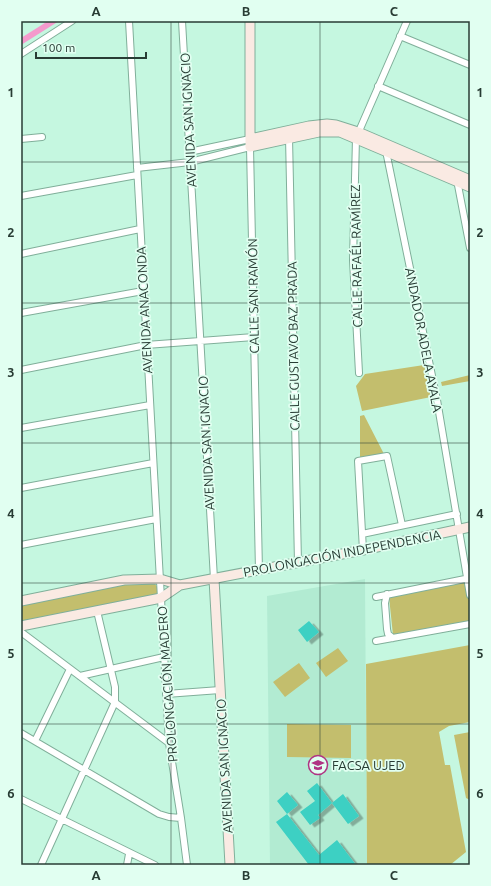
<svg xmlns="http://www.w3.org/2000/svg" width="491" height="886" viewBox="0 0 491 886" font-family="Ubuntu,sans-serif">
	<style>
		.built { fill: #b2ebd2 }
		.green { fill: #c3be6d }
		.water { fill: #f49acc }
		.building { fill: #3cd0c3; filter: url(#shadow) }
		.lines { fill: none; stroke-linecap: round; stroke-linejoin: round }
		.street-casing { stroke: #80af9a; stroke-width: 8 }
		.secondary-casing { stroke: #80af9a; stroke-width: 11 }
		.street { stroke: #fff; stroke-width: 6 }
		.secondary { stroke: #faeae3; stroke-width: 9 }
		.grid { fill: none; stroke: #283c34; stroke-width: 1; stroke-opacity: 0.55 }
		.labels { text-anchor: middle; stroke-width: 3.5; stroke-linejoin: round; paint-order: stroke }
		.street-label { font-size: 13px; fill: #283c34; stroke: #e1fff1 }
		.poi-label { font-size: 13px; fill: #283c34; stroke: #e1fff1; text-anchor: start }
		.neatline { fill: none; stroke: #283c34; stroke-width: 1.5 }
		.grid-label { font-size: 13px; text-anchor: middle; font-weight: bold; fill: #283c34 }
	</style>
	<defs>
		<filter id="shadow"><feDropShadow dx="4.5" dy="2.5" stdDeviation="0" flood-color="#0004"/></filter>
	</defs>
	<rect width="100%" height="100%" fill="#c5f7e0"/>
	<path class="built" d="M 365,579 L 367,865 L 270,865 L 267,596 Z"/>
	<path class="green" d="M 424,365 L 431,397 L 362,411 L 356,386 L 365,374 Z
		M 470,375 L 470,381 L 442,386 L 441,382 Z
		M 364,415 L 384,454 L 360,459 L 360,416 Z
		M 141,581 L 154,583 L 159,589 L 157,593 L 153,597 L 21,623 L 21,605 Z
		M 468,582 L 470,593 L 470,621 L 393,635 L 389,597 Z
		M 470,645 L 470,722 L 449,726 L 439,732 L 445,765 L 450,765 L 466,852 L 450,865 L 367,865 L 366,664 Z
		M 338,648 L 348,661 L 326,677 L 316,663 Z
		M 299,663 L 310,678 L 285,697 L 273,682 Z
		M 287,724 L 351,725 L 351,758 L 287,757 Z
		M 470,732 L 470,800 L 466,798 L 454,735 Z"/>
	<path class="water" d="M 48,21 L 59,21 L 21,45 L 21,38 Z"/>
	<path class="building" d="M 309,621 L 319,632 L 307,642 L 298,630 Z
		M 317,783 L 332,803 L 318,815 L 320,818 L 310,825 L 300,812 L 315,801 L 307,791 Z
		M 287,792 L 298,805 L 287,814 L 277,801 Z
		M 343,794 L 359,816 L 348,824 L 332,803 Z
		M 287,814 L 319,855 L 337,840 L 356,865 L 309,865 L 276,822 Z"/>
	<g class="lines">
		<g class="street-casing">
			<path id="street" d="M 129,21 L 169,743 L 181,818 L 187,865
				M 182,21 L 214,579
				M 400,36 L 470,65
				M 21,54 L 72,21
				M 378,86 L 470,125
				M 289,137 L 298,563
				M 21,139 L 42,137
				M 386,151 L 437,400 L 470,595
				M 189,152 L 250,139
				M 137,168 L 190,162 L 250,147 L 259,571
				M 457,180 L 470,248
				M 21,196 L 137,175
				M 21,254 L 140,229
				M 21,313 L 143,291
				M 21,370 L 146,345 L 254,337
				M 359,373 L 353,260 L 356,138 L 407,21
				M 21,428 L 150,405
				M 21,488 L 153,463
				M 362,534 L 457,514
				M 21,545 L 156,519
				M 363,550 L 358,461 L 387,456 L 402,525
				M 387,594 L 385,603 L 387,629 L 388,634 L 393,638
				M 376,597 L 470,578
				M 21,632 L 169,743
				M 376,641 L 470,624
				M 80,676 L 164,657
				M 166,694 L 220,690
				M 21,733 L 159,814 L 169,817 L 181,818
				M 35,741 L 70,669
				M 21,799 L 155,865
				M 41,865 L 115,702 L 115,687 L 97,611
				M 127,865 L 129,854"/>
		</g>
		<g class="secondary-casing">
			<path id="secondary" d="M 250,21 L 250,147 L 319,132 L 340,132 L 470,187
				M 250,139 L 309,126 L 327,124 L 336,125 L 358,132 L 470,180
				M 214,579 L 230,865
				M 21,601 L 124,580 L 160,579 L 180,585
				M 21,626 L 161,598 L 180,585 L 363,550 L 470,527"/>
		</g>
		<use href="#street" class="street"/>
		<use href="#secondary" class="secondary"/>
	</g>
	<path class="grid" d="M 171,21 L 171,865M 320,21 L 320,865M 21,162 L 470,162M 21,303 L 470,303M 21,443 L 470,443M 21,583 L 470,583M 21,724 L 470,724"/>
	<defs>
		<g id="university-ring" transform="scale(1)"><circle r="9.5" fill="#e1fff1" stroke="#b03383" stroke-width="1.5"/><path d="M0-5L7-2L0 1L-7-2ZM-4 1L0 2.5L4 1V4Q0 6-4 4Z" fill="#b03383"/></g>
	</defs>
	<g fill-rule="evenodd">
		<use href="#university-ring" x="318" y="765"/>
	</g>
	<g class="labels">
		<g class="street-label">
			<text transform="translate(188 120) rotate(-93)" y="5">AVENIDA SAN IGNACIO</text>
			<text transform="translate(356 256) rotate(-91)" y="5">CALLE RAFAÉL RAMÍREZ</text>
			<text transform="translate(253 296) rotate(-91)" y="5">CALLE SAN RAMÓN</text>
			<text transform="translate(144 310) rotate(-93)" y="5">AVENIDA ANACONDA</text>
			<text transform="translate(424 340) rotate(79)" y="5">ANDADOR ADELA AYALA</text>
			<text transform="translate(293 346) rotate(-91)" y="5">CALLE GUSTAVO BAZ PRADA</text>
			<text transform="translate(206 443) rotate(-93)" y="5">AVENIDA SAN IGNACIO</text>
			<text transform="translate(342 553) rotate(-11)" y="5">PROLONGACIÓN INDEPENDENCIA</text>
			<text transform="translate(167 684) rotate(-94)" y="5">PROLONGACIÓN MADERO</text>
			<text transform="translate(224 766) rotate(-93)" y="5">AVENIDA SAN IGNACIO</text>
		</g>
		<g class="poi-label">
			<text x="332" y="770">FACSA UJED</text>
		</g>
	</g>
	<rect width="491" height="886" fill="none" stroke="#e1fff1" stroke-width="44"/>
	<path d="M36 52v6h110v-6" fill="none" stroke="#283c34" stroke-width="2"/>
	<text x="42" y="52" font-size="12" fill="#283c34" stroke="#e1fff1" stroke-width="3" paint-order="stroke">100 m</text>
	<rect x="22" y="22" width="447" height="842" class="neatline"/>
	<g class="grid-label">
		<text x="96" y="16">A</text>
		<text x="246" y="16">B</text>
		<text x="394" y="16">C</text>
		<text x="11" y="97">1</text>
		<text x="480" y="97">1</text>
		<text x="11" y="237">2</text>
		<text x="480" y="237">2</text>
		<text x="11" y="377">3</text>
		<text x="480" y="377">3</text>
		<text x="11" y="518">4</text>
		<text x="480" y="518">4</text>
		<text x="11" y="658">5</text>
		<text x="480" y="658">5</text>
		<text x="11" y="798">6</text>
		<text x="480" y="798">6</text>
		<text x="96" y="880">A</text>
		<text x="246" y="880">B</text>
		<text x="394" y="880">C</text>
	</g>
</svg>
